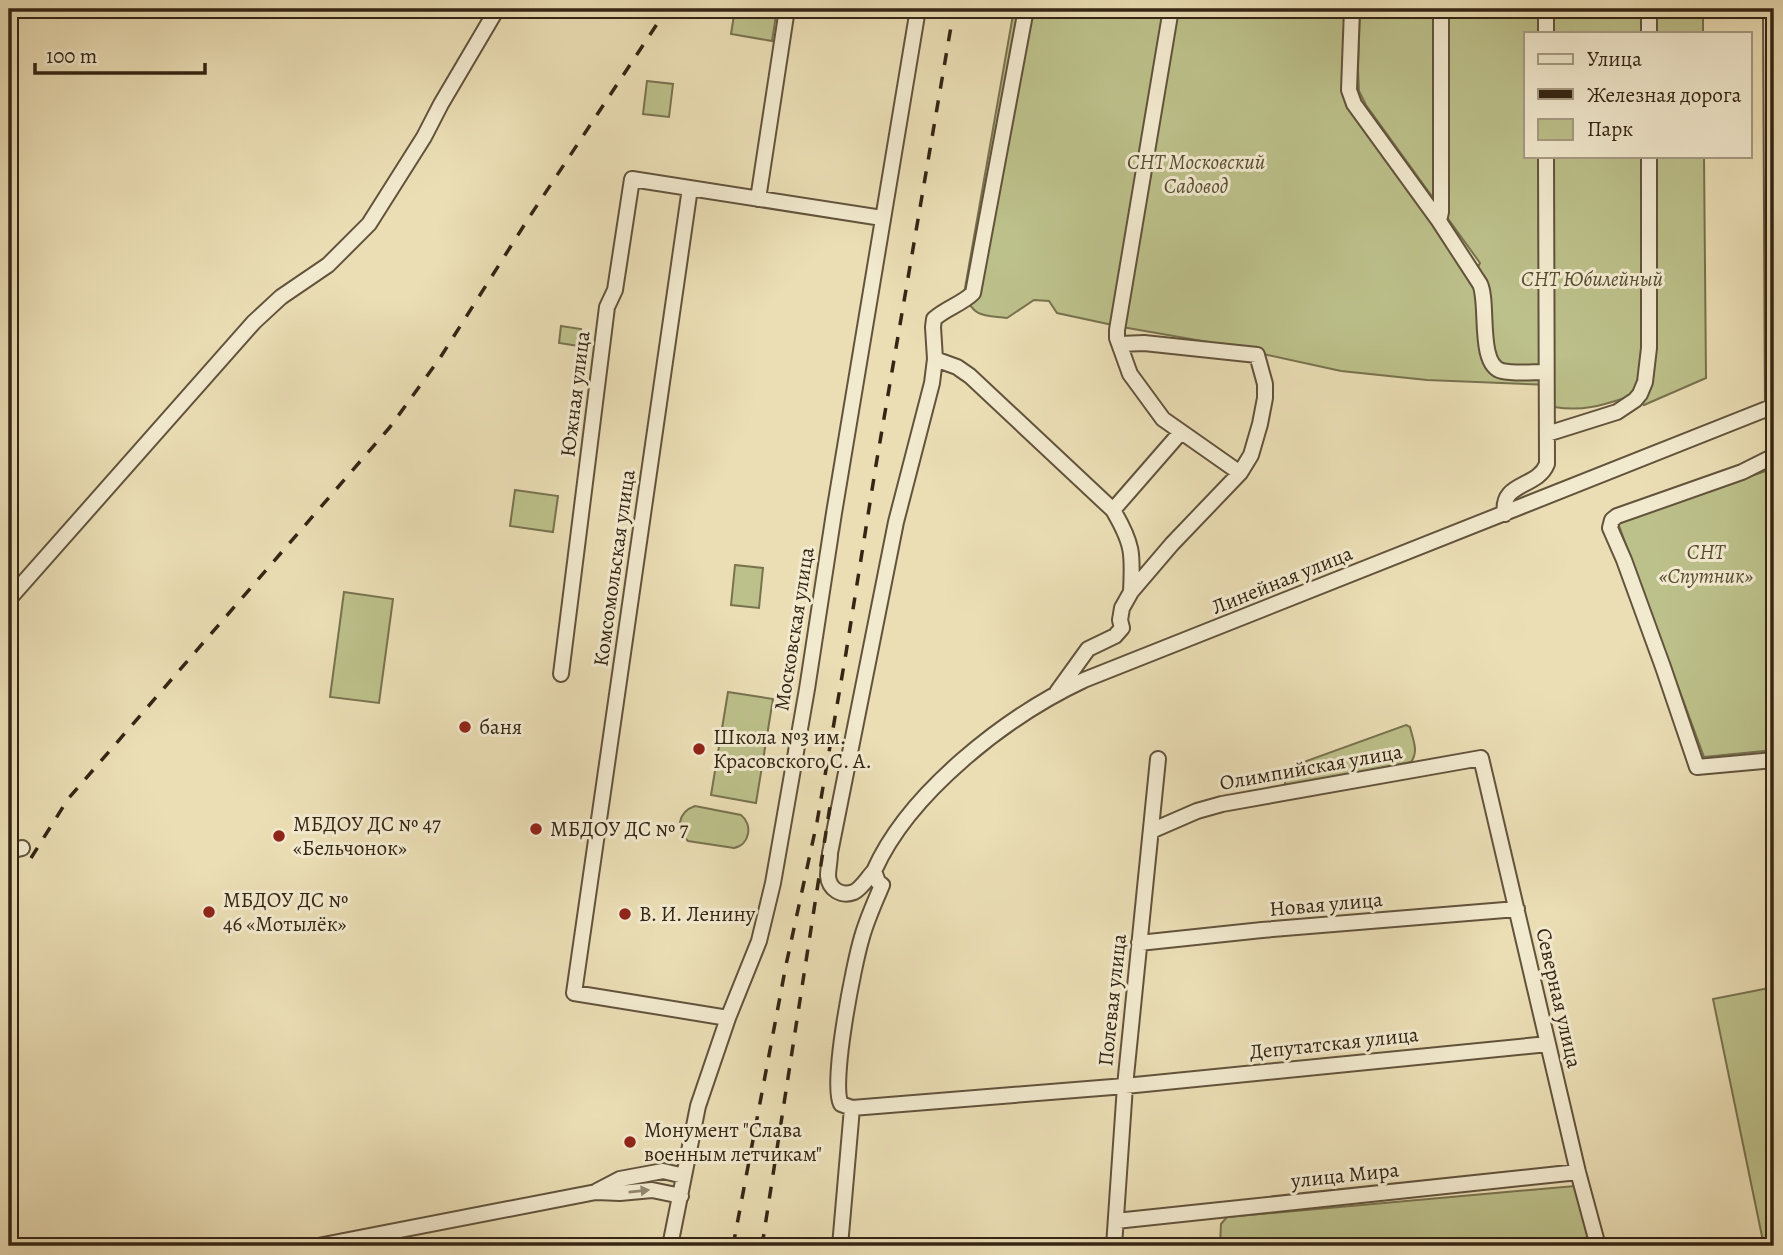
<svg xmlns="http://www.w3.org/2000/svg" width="1783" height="1255" viewBox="0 0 1783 1255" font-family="Alegreya,serif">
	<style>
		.green { fill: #bcc08a; stroke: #78724f; stroke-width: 2 }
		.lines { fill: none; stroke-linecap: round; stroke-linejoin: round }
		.minor-casing { stroke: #62533c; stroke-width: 18 }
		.minor { stroke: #f2eacf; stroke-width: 14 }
		.rail { stroke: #342514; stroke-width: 3.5; stroke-dasharray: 12 12; stroke-linecap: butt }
		.oneway { fill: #938872 }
		.poi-dot { fill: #8f2418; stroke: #f2eacf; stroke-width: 2.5 }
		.labels { text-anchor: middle; stroke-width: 6; stroke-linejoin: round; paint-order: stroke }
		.park-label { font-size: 21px; font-style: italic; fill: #564c32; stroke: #f2eacf }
		.street-label { font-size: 21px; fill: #342514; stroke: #f2eacf }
		.poi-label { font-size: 21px; fill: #342514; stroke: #f2eacf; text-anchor: start }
	</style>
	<rect width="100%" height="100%" fill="#ebdeb5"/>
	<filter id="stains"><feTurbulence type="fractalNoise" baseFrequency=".00286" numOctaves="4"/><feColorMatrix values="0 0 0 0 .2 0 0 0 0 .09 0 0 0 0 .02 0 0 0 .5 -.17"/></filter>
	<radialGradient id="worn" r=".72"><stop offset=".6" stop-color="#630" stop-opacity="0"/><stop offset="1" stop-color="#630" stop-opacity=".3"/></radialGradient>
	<path class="green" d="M 735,9 L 777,9 L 772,41 L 731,34 Z
		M 1014,9 L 1347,9 L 1343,91 L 1431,220 L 1470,282 L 1480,263 L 1366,105 L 1359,91 L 1358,70 L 1360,9 L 1703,9 L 1703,33 L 1526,33 L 1526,156 L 1704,156 L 1706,378 L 1644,405 L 1631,396 C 1603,405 1584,412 1554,407 L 1552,385 L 1427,380 L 1341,371 L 1208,342 L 1122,327 L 1057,313 L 1049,301 L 1034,300 L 1007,318 C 984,315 974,318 964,294 Z
		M 647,81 L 673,84 L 669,117 L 643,114 Z
		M 561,326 L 581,329 L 579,346 L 559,343 Z
		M 1774,468 L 1774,750 L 1704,757 L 1618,523 Z
		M 515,490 L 558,496 L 553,532 L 510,526 Z
		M 735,565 L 763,568 L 759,608 L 731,605 Z
		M 344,592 L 393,599 L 379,703 L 330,697 Z
		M 728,692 L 773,699 L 756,803 L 711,795 Z
		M 1406,725 L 1410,727 C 1413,740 1419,751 1411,762 L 1289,786 L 1285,784 L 1285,772 L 1290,767 Z
		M 695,806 L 741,815 C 753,824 750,845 734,848 L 688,841 C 675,829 678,812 695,806 Z
		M 1774,987 L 1774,1246 L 1764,1246 L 1713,999 Z
		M 1575,1186 L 1590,1246 L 1220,1246 L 1221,1224 L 1227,1217 Z"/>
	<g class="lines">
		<g class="minor-casing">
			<path id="minor" d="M 1171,9 L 1117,330 L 1117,338 L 1130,374 L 1163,419 L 1240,473
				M 1352,9 L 1349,90 L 1354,104 L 1439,221 L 1480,284 C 1489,303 1477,365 1502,371 C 1515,374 1532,372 1546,372
				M 1546,9 L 1546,33
				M 1649,9 L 1649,33
				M 1771,9 L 1773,407 L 1774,413
				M 690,188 L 574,993 L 728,1018
				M 758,199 L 787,9
				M 1439,221 L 1441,212 L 1441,9
				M 935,359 L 957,367 L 970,376 L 1113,510 C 1133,544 1133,553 1131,592
				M 1547,434 L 1617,412 L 1635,400 L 1640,394 L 1645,382 L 1649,348 L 1649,156
				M 1774,456 L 1742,472 L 1617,516 L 1612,520 L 1610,528 L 1624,560 L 1663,667 L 1697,767 L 1774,760
				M 1113,510 L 1181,432
				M 1505,514 C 1500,481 1537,489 1547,464 L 1546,156
				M 9,599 L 254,322 L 281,297 L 328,265 L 369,224 L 424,137 L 441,104 L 497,9
				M 561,674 L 607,307 L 615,290 L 632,179 L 882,218
				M 1057,692 L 1088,649 L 1115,636 L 1122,628 L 1120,620 L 1122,608 L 1131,592 L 1172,544 L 1240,473 L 1251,455 L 1260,424 L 1265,398 L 1265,384 L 1257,355 L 1144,343 L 1120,344
				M 1151,831 L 1197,811 L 1222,804 L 1481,758 L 1578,1172 L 1598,1246
				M 9,851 L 22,848
				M 874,871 C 868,877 862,888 854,892 C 841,897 829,889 828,876 C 828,869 830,861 830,853 L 896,522 L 932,383 L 935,359 L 933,327 L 934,319 C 946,308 962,304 973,293 L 1026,9
				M 1139,943 L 1262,930 L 1517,909
				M 1548,1044 L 1125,1086 L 852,1108 L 841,1104 C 830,1084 854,963 862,937 C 867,919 875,902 882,885 L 878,882 L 874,871 C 909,792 1007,716 1084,680 L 1774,406
				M 597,1191 L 620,1179 L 663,1171 L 684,1176
				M 1116,1221 L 1578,1172
				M 318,1246 L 596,1192 L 620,1193 L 652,1190 L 681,1196
				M 670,1246 L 698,1106 L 728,1018 L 759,941 L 773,883 L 807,689 L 834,513 L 918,9
				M 840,1246 L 852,1108
				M 1114,1246 L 1125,1086 L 1158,759"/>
		</g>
		<use href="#minor" class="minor"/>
		<path class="rail" d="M 31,858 L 68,799 L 390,427 L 440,358 L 530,216 L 667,9
			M 733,1246 L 786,965 L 817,822 L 846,653 L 876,465 L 954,9
			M 762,1246 L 830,806"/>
	</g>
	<defs><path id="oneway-solid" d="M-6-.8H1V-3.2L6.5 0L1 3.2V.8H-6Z" transform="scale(1.75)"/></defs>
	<use class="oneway" href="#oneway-solid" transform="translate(639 1191) rotate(-6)"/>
	<g class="poi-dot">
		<circle cx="465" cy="727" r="7"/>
		<circle cx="699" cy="749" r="7"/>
		<circle cx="536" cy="829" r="7"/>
		<circle cx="279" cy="836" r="7"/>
		<circle cx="209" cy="912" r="7"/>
		<circle cx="625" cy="914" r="7"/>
		<circle cx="630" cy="1142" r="7"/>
	</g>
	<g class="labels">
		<g class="park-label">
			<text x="1196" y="169">СНТ Московский<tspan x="1196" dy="24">Садовод</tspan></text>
			<text x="1592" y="286">СНТ Юбилейный</text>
			<text x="1706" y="559">СНТ<tspan x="1706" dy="24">«Спутник»</tspan></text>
		</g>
		<g class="street-label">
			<text transform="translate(575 394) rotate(-83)" y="7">Южная улица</text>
			<text transform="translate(614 568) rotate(-82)" y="7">Комсомольская улица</text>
			<text transform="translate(1282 580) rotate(-22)" y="7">Линейная улица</text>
			<text transform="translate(794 629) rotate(-81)" y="7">Московская улица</text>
			<text transform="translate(1311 767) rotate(-10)" y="7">Олимпийская улица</text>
			<text transform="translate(1326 904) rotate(-5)" y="7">Новая улица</text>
			<text transform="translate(1559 998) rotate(77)" y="7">Северная улица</text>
			<text transform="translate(1112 1000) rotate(-84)" y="7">Полевая улица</text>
			<text transform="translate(1334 1043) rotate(-6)" y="7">Депутатская улица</text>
			<text transform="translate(1345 1175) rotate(-6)" y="7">улица Мира</text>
		</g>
		<g class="poi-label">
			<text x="479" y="734">баня</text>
			<text x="713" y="744">Школа №3 им.<tspan x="713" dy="24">Красовского С. А.</tspan></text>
			<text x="293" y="831">МБДОУ ДС № 47<tspan x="293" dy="24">«Бельчонок»</tspan></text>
			<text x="550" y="836">МБДОУ ДС № 7</text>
			<text x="223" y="907">МБДОУ ДC №<tspan x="223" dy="24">46 «Мотылёк»</tspan></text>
			<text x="639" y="921">В. И. Ленину</text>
			<text x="644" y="1137">Монумент "Слава<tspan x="644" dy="24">военным летчикам"</tspan></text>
		</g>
	</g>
	<rect width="1783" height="1255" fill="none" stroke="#ebdeb5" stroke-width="35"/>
	<rect x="10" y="10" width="1762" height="1234" fill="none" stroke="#342514" stroke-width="3.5"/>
	<rect x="18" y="18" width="1748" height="1220" fill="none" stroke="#342514" stroke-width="2"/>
	<rect x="1524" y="32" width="228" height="126" fill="#f2eacf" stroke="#a69b84" stroke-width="2"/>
	<rect x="1538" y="54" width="35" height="10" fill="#f2eacf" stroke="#a69b84" stroke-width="2"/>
	<text x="1587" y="66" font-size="21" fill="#342514">Улица</text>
	<rect x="1538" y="89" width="35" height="10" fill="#342514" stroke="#a69b84" stroke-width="2"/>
	<text x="1587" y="102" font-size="21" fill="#342514">Железная дорога</text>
	<rect x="1538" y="119" width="35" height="21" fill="#bcc08a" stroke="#a69b84" stroke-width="2"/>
	<text x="1587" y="136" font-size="21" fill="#342514">Парк</text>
	<path d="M35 63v10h170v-10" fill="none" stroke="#342514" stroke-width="3.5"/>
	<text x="46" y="63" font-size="21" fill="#342514" stroke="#f2eacf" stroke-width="5" paint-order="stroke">100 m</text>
	<rect width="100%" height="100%" filter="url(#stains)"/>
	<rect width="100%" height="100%" fill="url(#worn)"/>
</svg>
